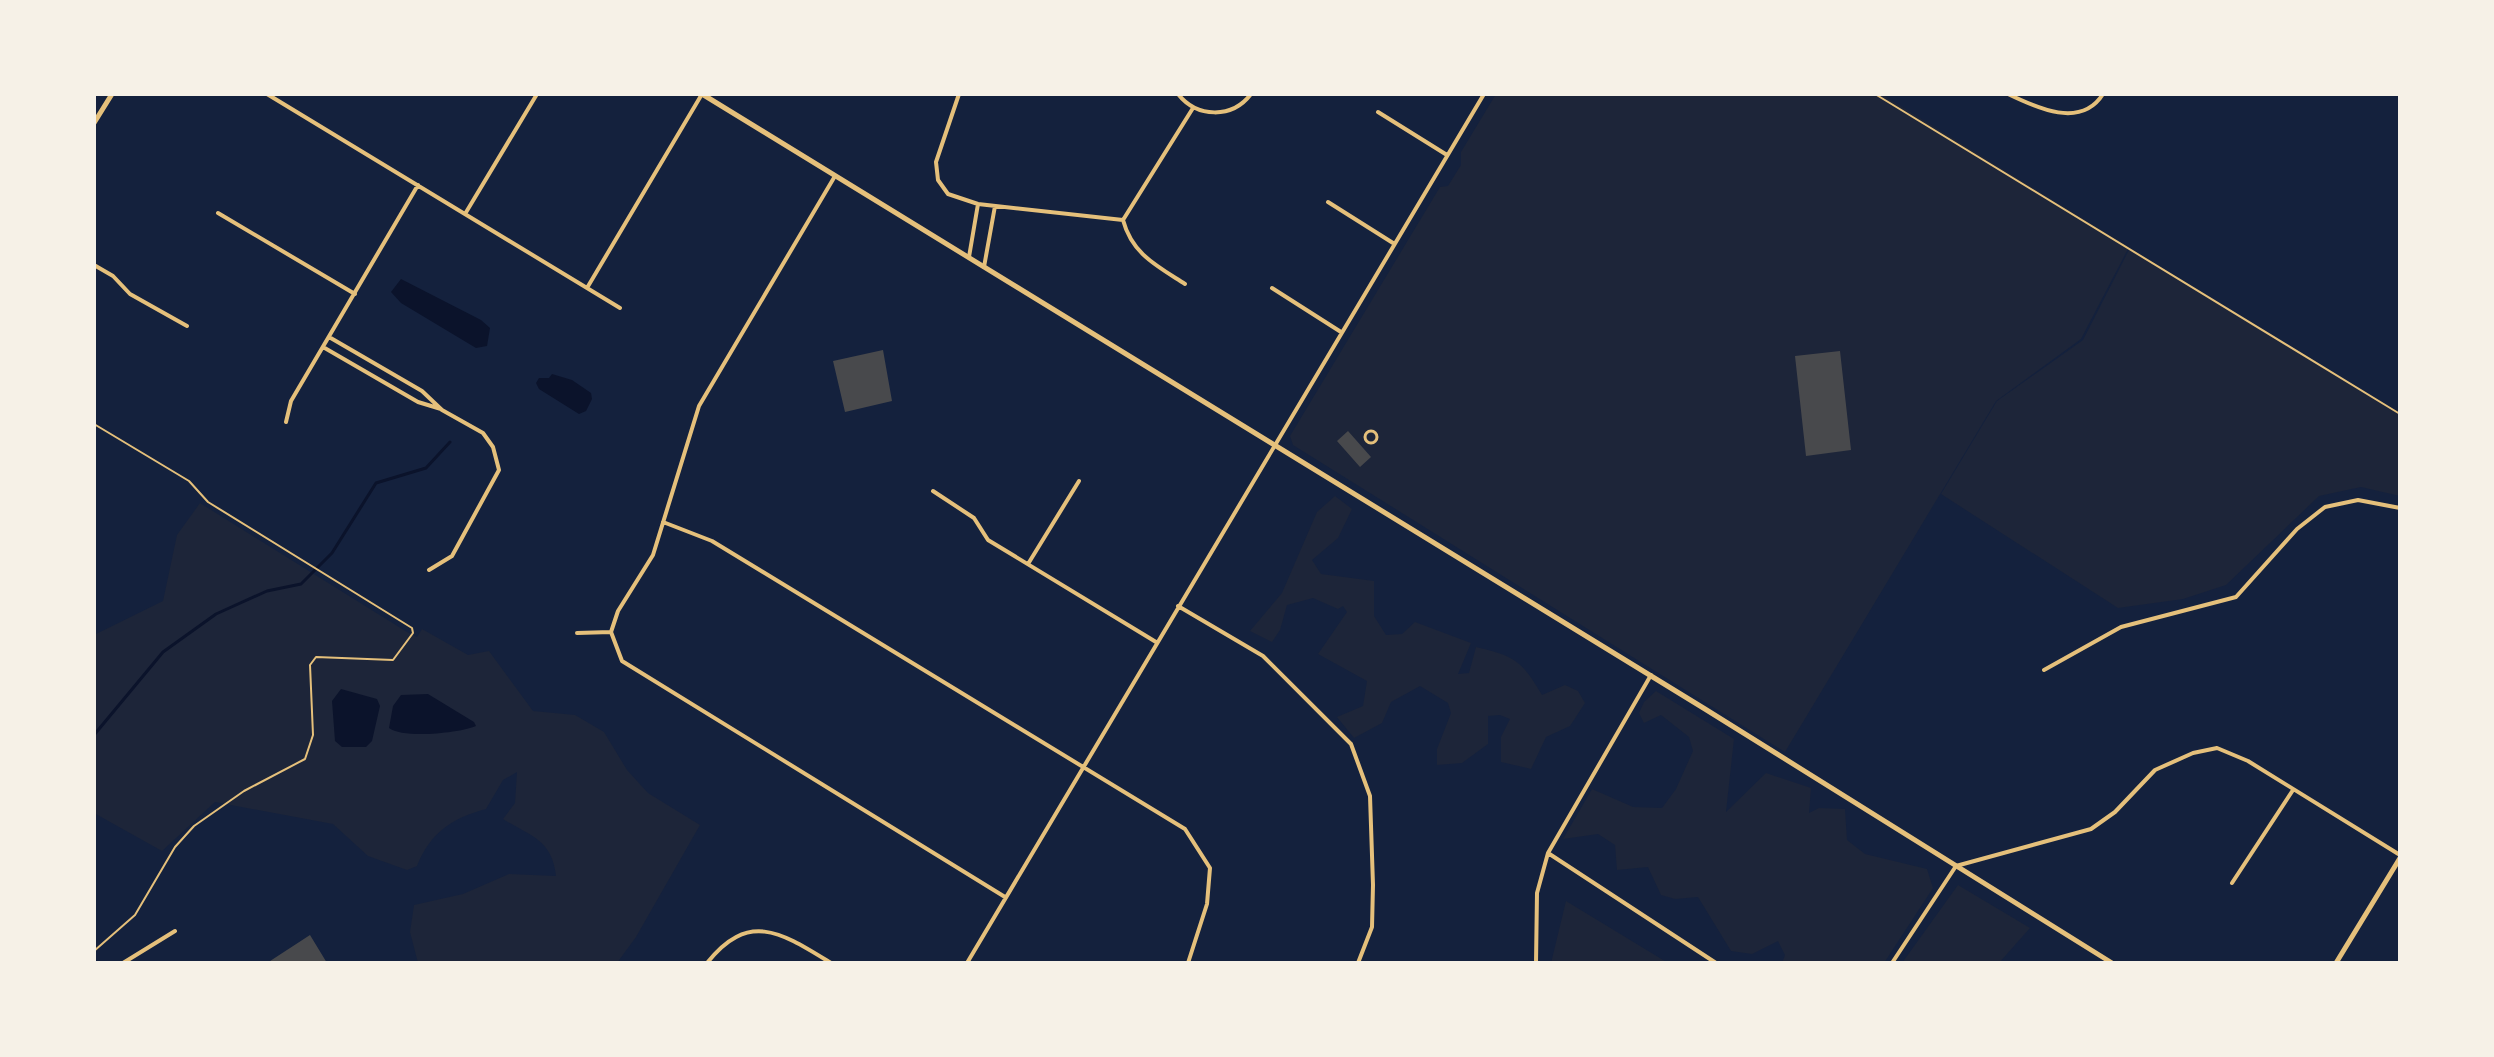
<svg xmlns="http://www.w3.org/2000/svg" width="2494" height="1057" viewBox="0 0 2494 1057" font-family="'Roboto Condensed',sans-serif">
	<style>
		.green { fill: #1d2539 }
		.water { fill: #0b132b }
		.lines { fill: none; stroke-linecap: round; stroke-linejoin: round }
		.stream { stroke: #0b132b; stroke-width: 3 }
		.building { fill: #48494c }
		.path { stroke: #e5c07b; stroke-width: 2 }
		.pedestrian { stroke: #e5c07b; stroke-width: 3 }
		.minor { stroke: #e5c07b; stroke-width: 4 }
		.tertiary { stroke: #e5c07b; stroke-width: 5 }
	</style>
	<rect width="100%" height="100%" fill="#14213d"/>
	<path class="green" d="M 1496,94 L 1881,94 L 2129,247 L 2081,339 L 1996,401 L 1785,752 L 1293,445 L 1290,436 L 1440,187 L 1448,186 L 1461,165 L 1461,152 Z
		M 2130,248 L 2400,415 L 2400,496 L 2361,487 L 2319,496 L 2226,585 L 2183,599 L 2118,608 L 1941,494 L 1997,401 L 2083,340 Z
		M 1335,496 L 1352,509 L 1338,538 L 1312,560 L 1321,574 L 1374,581 L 1374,616 L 1386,635 L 1402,634 L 1415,622 L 1471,643 L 1458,674 L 1469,673 L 1476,647 C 1515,656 1522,661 1542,695 L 1565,685 L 1578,691 L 1585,703 L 1570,726 L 1546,737 L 1531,769 L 1501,762 L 1501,737 L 1510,719 L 1500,715 L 1488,716 L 1488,744 L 1462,763 L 1437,765 L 1437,749 L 1451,713 L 1448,703 L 1420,686 L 1391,702 L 1382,723 L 1354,738 L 1337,717 L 1363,706 L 1367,681 L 1318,654 L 1347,612 L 1343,606 L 1338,609 L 1313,598 L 1287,605 L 1280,630 L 1272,642 L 1250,631 L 1282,593 L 1317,512 Z
		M 200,503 L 407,632 L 417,637 L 422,629 L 468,655 L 489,651 L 533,711 L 575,715 L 604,732 L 627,770 L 648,793 L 700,825 L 636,937 L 617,963 L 418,963 L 410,932 L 414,905 L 463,894 L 509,874 L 556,876 C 552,839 530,836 503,819 L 515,803 L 517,772 L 503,780 L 486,809 C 452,818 430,833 417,866 L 407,870 L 368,856 L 333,824 L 215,802 L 162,851 L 94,813 L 94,635 L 163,601 L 177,535 Z
		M 1656,691 L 1734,739 L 1726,812 L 1766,773 L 1811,788 L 1809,813 L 1819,808 L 1845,809 L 1847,840 L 1865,854 L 1927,869 L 1933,888 L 1884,963 L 1782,963 L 1785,955 L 1778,941 L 1752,954 L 1731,951 L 1698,897 L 1675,899 L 1661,895 L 1648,867 L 1617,870 L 1615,845 L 1598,834 L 1563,839 L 1592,789 L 1633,807 L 1662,808 L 1676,789 L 1693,751 L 1689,737 L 1661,715 L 1644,723 L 1639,713 L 1644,702 Z
		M 1958,885 L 2030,928 L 1999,963 L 1902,963 Z
		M 1566,901 L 1668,963 L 1551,963 Z"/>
	<path class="water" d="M 401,279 L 481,320 L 490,328 L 487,346 L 476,348 L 401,303 L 391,292 Z
		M 552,374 L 572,380 L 591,393 L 592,399 L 586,411 L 579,414 L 539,389 L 536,383 L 539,378 L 549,378 Z
		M 341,689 L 377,699 L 380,706 L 372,741 L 366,747 L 342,747 L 335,741 L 332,701 Z
		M 428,694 L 474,722 L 476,726 C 460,733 403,739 389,728 L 393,706 L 401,695 Z"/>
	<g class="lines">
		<path class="stream" d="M 94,735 L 163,652 L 216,614 L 267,591 L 301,584 L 332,553 L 376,483 L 426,468 L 450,442"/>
	</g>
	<path class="building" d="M 883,350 L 892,401 L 845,412 L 833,361 Z
		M 1840,351 L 1851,450 L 1806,456 L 1795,356 Z
		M 1348,431 L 1371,457 L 1360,467 L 1337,441 Z
		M 310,935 L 327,963 L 267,963 Z"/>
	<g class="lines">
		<path class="path" d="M 1875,94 L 2400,414
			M 94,424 L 189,481 L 208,502 L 412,628 L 413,633 L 393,660 L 316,657 L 310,665 L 313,735 L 305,759 L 244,791 L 194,826 L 175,847 L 135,915 L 94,951"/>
		<path class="pedestrian" d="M1365 437a6 6 0 1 1 12 0a6 6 0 1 1-12 0Z"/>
		<path class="minor" d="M 267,94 L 620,308
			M 959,94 L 936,162 L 938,180 L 948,194 L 978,204 L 1123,220 L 1193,108
			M 1178,94 C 1197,118 1232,119 1251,94
			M 2008,94 C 2037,108 2081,129 2103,94
			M 1378,112 L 1447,155
			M 1328,202 L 1393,243
			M 218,213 L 355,294
			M 465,214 L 537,94
			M 1123,220 C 1132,254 1157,266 1185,284
			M 969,257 L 978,204
			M 94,265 L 113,276 L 130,294 L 187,326
			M 984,267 L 995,206
			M 587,288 L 702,94
			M 1272,288 L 1341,332
			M 329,337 L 422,391 L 442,410 L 483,433 L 493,447 L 499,470 L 452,556 L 429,570
			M 323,347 L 418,402 L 441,409
			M 286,422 L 291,401 L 418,185
			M 933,491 L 974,518 L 988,540 L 1156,642
			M 663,522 L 712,541 L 1185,829 L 1210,868 L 1207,904 L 1188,963
			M 1028,564 L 1079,481
			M 1178,606 L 1263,656 L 1351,744 L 1370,796 L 1373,885 L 1372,927 L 1358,963
			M 611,632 L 618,611 L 653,555 L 699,406 L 835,176
			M 611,632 L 622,661 L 1005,897
			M 577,633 L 611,632
			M 2044,670 L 2121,627 L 2236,597 L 2297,529 L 2325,507 L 2358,500 L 2400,508
			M 1548,853 L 1716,963
			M 2232,883 L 2293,790
			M 123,963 L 175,931
			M 707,963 C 749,910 782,933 831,963
			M 967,963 L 1484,94
			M 1536,963 L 1537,893 L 1548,853 L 1651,675
			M 1892,963 L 1956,866 L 2091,829 L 2115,812 L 2155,770 L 2193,753 L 2217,748 L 2248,761 L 2400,855"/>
		<path class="tertiary" d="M 702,94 L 1705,709 L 2112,963
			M 94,123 L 112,94
			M 2336,963 L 2400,858"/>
	</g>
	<rect width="2494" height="1057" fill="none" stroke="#f6f1e7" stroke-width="192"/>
</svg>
